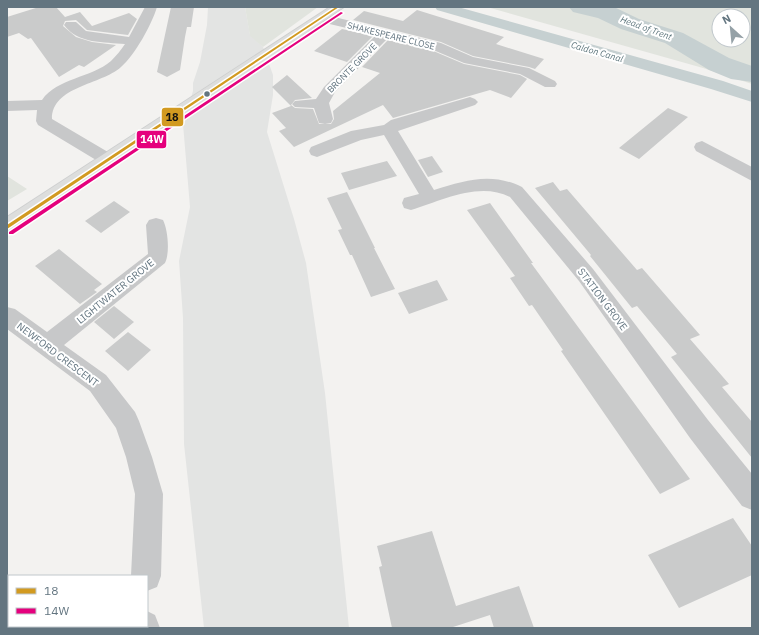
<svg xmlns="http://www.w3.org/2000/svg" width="759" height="635" viewBox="0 0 759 635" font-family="'IBM Plex Sans',sans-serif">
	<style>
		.built { fill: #e3e4e3 }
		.green { fill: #e1e4de; fill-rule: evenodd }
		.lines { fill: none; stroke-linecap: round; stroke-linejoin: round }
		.canal { fill: #c6d0d1; fill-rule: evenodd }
		.river { fill: #c6d0d1; fill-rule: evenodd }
		.building { fill: #cacbcb }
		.highway-casing { stroke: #cfd0d0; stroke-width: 2 }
		.minor { fill: #c7c8c9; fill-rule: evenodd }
		.highway { fill: #dddedd; fill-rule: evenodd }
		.bus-1-casing { stroke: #fff; stroke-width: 3 }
		.bus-2-casing { stroke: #fff; stroke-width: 3 }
		.bus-1 { fill: #d29a20; fill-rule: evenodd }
		.bus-2 { fill: #e5007d; fill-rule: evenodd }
		.bus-dot { fill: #637580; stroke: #fff; stroke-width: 1.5 }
		.labels { text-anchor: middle; stroke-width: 4; stroke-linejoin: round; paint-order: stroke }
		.far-water-label { font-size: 9px; font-style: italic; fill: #5f777e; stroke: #fff }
		.far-street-label { font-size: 9px; fill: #637580; stroke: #fff }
		.street-label { font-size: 10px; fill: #637580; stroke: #fff }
		.line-badge { stroke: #fff; stroke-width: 1.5 }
		.badge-label { font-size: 11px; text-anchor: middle; font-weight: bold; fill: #fff }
		.pale-badge-label { font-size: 11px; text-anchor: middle; font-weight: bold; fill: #111 }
	</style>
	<rect width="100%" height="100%" fill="#f3f2f0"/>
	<path class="built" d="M 208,7 L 245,7 L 250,35 L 263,47 L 273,75 L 273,95 L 267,132 L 294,219 L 306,263 L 325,393 L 349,628 L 204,628 L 184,444 L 183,318 L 179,261 L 190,207 L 183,124 L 193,91 L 193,83 L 200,62 L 207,25 Z"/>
	<path class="green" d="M 245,7 L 318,7 L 263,47 L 250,36 Z
		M 487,7 L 752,7 L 752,84 L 703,68 ZM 719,16 L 743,16 L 743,40 L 719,40 Z
		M 7,176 L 27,189 L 7,201 Z"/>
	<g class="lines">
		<path class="canal" d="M 435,7 L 458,7 L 723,81 L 752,91 L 752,102 L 711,89 L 437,10 Z"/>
		<path class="river" d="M 569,7 L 614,7 L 639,19 L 683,33 L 729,58 L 752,66 L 752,82 L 731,79 L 709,70 L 665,43 L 621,29 L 598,18 L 573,12 Z"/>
	</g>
	<path class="building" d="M 39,7 L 56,7 L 65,17 L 80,12 L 92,26 L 129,13 L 137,19 L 128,35 L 87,30 L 76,20 L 65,21 L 63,26 L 76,37 L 92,42 L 116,45 L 84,67 L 79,65 L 59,77 L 31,38 L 28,39 L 19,33 L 7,37 L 7,17 Z
		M 171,7 L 194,7 L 191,27 L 187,27 L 185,37 L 180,70 L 167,77 L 157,72 Z
		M 417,10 L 504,37 L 496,44 L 544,59 L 535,69 L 529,67 L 473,56 L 441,42 L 353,20 L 364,11 L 403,21 Z
		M 342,29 L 373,36 L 347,62 L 314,51 Z
		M 388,40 L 431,50 L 464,64 L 520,75 L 527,79 L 511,98 L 490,90 L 393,118 L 383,105 L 294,147 L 279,131 L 286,128 L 272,113 L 291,106 L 272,87 L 287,75 L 312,98 L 295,100 L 291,105 L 295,108 L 313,109 L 319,124 L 331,124 L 334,119 L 333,111 L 380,73 L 362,67 Z
		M 668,108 L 688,117 L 639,159 L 619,148 Z
		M 432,156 L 443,172 L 428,177 L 418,160 Z
		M 387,161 L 397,176 L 349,190 L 341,173 Z
		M 553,182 L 560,191 L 567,189 L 637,270 L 642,268 L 700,335 L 690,339 L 729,384 L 722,387 L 752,422 L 752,458 L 671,357 L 677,354 L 637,306 L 632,308 L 590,256 L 591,255 L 535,188 Z
		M 347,192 L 375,248 L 374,248 L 395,289 L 371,297 L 352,255 L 350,255 L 338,230 L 342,229 L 327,198 Z
		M 114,201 L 130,212 L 101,233 L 85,221 Z
		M 490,203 L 533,263 L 531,263 L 690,479 L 660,494 L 561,351 L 563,350 L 532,305 L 529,306 L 510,278 L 515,276 L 467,210 Z
		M 59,249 L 102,284 L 94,290 L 97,292 L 80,304 L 35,266 Z
		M 437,280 L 448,300 L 409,314 L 398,293 Z
		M 114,306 L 134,322 L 114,339 L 94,322 Z
		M 128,332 L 151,350 L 128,371 L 105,351 Z
		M 733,518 L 752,546 L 752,575 L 679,608 L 648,555 Z
		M 432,531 L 456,606 L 519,586 L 534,628 L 494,628 L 490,615 L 450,628 L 392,628 L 379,567 L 382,566 L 377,546 Z"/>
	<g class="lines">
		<g class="highway-casing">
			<path id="highway" d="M 330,7 L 344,7 L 14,232 L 7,234 L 7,217 Z"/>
		</g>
		<path class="minor" d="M 145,7 L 157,7 C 152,24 135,55 121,67 C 101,85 52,86 52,119 L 113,155 L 116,159 L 113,163 L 107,165 L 101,163 L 38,125 L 36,121 L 37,110 L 7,111 L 7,101 L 42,100 C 57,78 91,78 111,61 C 116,56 121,50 125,44 C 104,42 78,44 64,25 L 66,22 L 76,22 L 86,31 L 129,37 Z
			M 322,14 L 441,43 L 473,57 L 529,68 L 555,81 L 557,84 L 555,87 L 545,87 L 520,74 L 464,63 L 431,49 L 388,38 L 335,92 L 329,103 L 333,119 L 331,123 L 325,124 L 319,123 L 314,108 L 295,107 L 292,104 L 295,101 L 316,99 L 324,87 L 376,35 L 317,21 L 316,18 L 317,15 Z
			M 470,97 L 475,99 L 478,102 L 475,105 L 398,131 L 434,190 C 466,180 491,172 522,187 L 593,269 L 708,420 L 752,474 L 752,510 L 742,506 L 690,438 L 579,281 L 510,197 C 479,181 441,201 411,210 L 404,208 L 402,203 L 404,198 L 419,194 L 384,135 L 361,140 L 317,157 L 311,155 L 309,151 L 311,147 L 351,131 L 384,125 L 391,120 Z
			M 702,141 L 752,167 L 752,181 L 696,151 L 694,147 L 696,143 Z
			M 156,218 L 163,220 C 168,230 170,253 165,263 L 64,345 L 106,375 L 135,412 L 139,421 L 152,457 L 163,494 L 161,576 L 157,587 L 147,591 L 147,576 L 131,576 L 135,494 L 126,457 L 116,428 L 90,391 L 7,329 L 7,307 L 15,309 L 47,332 L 148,254 L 146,225 L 149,220 Z
			M 147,611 L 155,615 L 160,628 L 128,628 L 128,626 L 147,626 Z"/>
		<use href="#highway" class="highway"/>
		<g class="bus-1-casing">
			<path id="bus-1" d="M 336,7 L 339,7 L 7,229 L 7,225 Z"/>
		</g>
		<g class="bus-2-casing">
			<path id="bus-2" d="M 341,12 L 343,13 L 13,234 L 9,234 L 9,232 Z"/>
		</g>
		<use href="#bus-1" class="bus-1"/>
		<use href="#bus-2" class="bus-2"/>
	</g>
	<circle class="bus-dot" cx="207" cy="94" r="3.5"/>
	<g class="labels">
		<g class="far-water-label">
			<text transform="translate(646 28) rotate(20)" y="3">Head of Trent</text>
			<text transform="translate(597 52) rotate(16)" y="3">Caldon Canal</text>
		</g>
		<g class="far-street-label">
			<text transform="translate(391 36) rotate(14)" y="3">SHAKESPEARE CLOSE</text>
			<text transform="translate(352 68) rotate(-45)" y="3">BRONTE GROVE</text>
		</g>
		<g class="street-label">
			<text transform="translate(115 291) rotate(-39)" y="4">LIGHTWATER GROVE</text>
			<text transform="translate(603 299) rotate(53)" y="4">STATION GROVE</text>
			<text transform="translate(58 354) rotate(37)" y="4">NEWFORD CRESCENT</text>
		</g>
	</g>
	<g class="line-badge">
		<rect x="161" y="107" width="23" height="20" rx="4" fill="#d29a20"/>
		<rect x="136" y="130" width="31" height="19" rx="4" fill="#e5007d"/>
	</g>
	<g class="badge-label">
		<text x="152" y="143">14W</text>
	</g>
	<g class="pale-badge-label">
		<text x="172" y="121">18</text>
	</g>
	<rect width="759" height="635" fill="none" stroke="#637580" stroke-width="16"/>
	<rect x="8" y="575" width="140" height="52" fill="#ffffff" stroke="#c1c8cc"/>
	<rect x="16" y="588" width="20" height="6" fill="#d29a20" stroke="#c1c8cc"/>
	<text x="44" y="595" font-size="12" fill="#637580">18</text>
	<rect x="16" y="608" width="20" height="6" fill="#e5007d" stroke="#c1c8cc"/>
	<text x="44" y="615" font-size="12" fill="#637580">14W</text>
	<g transform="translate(731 28) rotate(333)"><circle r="19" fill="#ffffff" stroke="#c1c8cc"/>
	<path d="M0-3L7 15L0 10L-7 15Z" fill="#95a1a7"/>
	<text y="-6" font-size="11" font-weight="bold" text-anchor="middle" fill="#637580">N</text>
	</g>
</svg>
